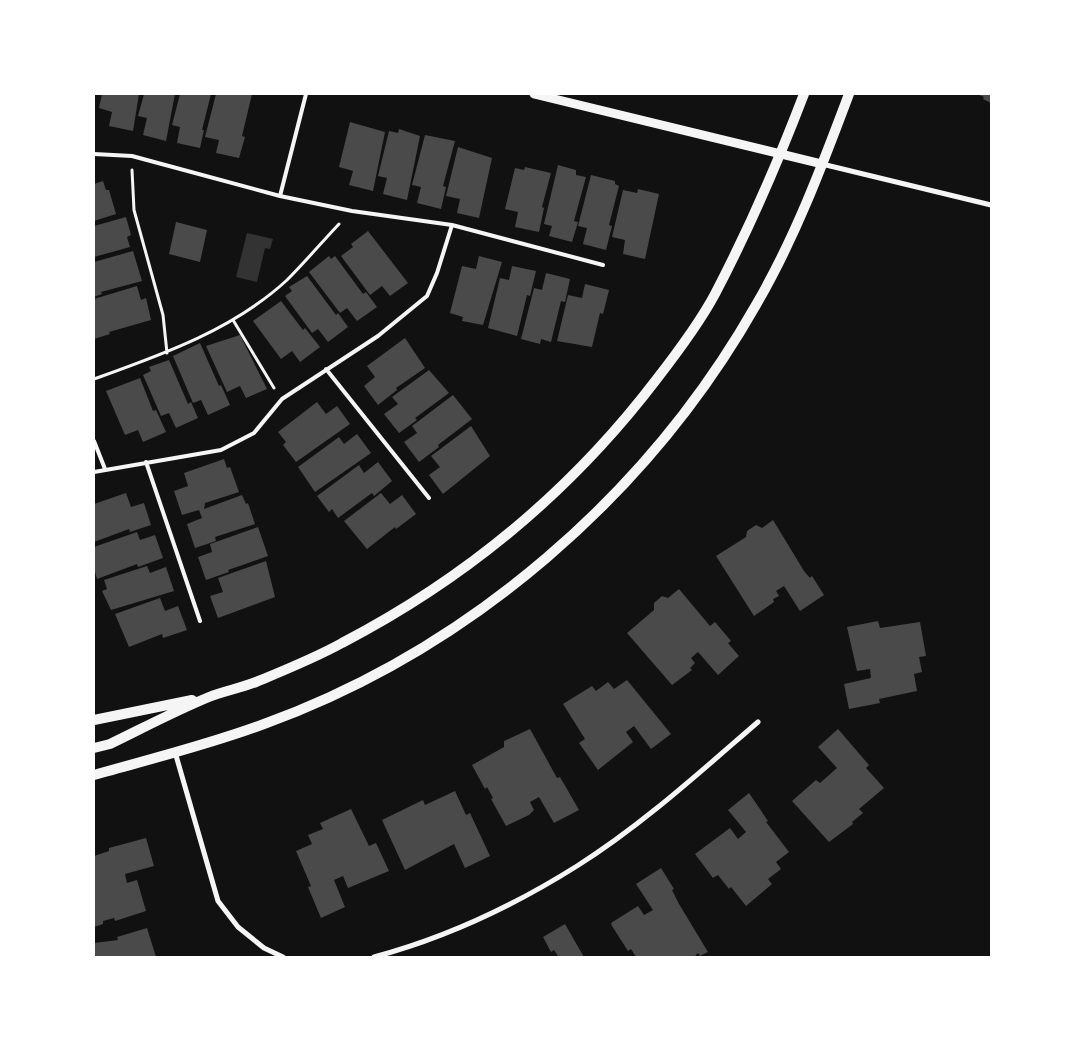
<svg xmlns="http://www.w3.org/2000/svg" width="1085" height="1051" viewBox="0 0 1085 1051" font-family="Poppins,sans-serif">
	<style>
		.water { fill: #333 }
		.building { fill: #4a4a4a }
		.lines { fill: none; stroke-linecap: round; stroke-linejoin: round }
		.path { stroke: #f5f5f5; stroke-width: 3 }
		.service { stroke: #f5f5f5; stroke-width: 4 }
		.minor { stroke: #f5f5f5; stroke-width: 5 }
		.tertiary { stroke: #f5f5f5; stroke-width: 9 }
		.secondary { stroke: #f5f5f5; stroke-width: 10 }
	</style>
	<rect width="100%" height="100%" fill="#111"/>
	<path class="water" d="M 247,233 L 273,239 L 270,249 L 265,248 L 257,282 L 236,277 Z"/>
	<path class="building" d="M 102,94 L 139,94 L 133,131 L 109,126 L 112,112 L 99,108 Z
		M 144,94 L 175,94 L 166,141 L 143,135 L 147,118 L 138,116 Z
		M 180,94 L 211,94 L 202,130 L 204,130 L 200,148 L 177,143 L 180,127 L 172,125 Z
		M 216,94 L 252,94 L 242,136 L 245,137 L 239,158 L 216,153 L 219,140 L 205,137 Z
		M 977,94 L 991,94 L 991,103 L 983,99 L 984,97 Z
		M 350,122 L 385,132 L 373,191 L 349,185 L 353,171 L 339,167 Z
		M 399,129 L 420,136 L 407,200 L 383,194 L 387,178 L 378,176 L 389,131 L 398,133 Z
		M 425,135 L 455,141 L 443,186 L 446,187 L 441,209 L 417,203 L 421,187 L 412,185 Z
		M 458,147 L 492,158 L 479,218 L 457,213 L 460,199 L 446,196 Z
		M 558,165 L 576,170 L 576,175 L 586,177 L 574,221 L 578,222 L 572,242 L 549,236 L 552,226 L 544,224 Z
		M 525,167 L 551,173 L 542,207 L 544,208 L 539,232 L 515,227 L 518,212 L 505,209 L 515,168 L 524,170 Z
		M 591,175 L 615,181 L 615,184 L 619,186 L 609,225 L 612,226 L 606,250 L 583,244 L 587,228 L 578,226 Z
		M 103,181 L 106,190 L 109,190 L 116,214 L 94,221 L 94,184 Z
		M 638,189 L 659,194 L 645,259 L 623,254 L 625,240 L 612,237 L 623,190 L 637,193 Z
		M 126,217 L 131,235 L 127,237 L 130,247 L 94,257 L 94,226 Z
		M 176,222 L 207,230 L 200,262 L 169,254 Z
		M 368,231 L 408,283 L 390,296 L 382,286 L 370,295 L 341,256 L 353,247 L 351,244 Z
		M 133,251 L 142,281 L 101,292 L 102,294 L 94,297 L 94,262 Z
		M 329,256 L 331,259 L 335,256 L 363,294 L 366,292 L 377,307 L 357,321 L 347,308 L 340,313 L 309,272 Z
		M 479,256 L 502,262 L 483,325 L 462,321 L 463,317 L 450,313 L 462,266 L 476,269 Z
		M 512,266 L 536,271 L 530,296 L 527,295 L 517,336 L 488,328 L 500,278 L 509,280 Z
		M 546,273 L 570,279 L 565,302 L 561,301 L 551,342 L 541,339 L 540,344 L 521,339 L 534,288 L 542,290 Z
		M 307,276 L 336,315 L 338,313 L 348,327 L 328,342 L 318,329 L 312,333 L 285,296 L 292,291 L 289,287 Z
		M 585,284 L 609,290 L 603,314 L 600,313 L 592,347 L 557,341 L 568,295 L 582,298 Z
		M 137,286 L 141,300 L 146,298 L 151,320 L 109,332 L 110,334 L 94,339 L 94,299 Z
		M 281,301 L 303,330 L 305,328 L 320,347 L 300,362 L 292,351 L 281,359 L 253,321 Z
		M 240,335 L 267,389 L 246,398 L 240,386 L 227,392 L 206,346 Z
		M 405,338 L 425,368 L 396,388 L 397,390 L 378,405 L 364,386 L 375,377 L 367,366 Z
		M 200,343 L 219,386 L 221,385 L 230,405 L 208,415 L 201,400 L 193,403 L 173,356 Z
		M 169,360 L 188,404 L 191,402 L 198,418 L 176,428 L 169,413 L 161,416 L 143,375 L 151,371 L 149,367 Z
		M 429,370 L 449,393 L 415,418 L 417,420 L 399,433 L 384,414 L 398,404 L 392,397 Z
		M 140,378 L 153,411 L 156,410 L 166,432 L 143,442 L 138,430 L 125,435 L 106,391 Z
		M 453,395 L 472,419 L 438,445 L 439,447 L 419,462 L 404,442 L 417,433 L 412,426 Z
		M 317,402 L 326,414 L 337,406 L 350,424 L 296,462 L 283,445 L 286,442 L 278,432 Z
		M 471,426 L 490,456 L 443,494 L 429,475 L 440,467 L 431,456 Z
		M 357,434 L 371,453 L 315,492 L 298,467 L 339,437 L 344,444 Z
		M 224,459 L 227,468 L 230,467 L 239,492 L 205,503 L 204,509 L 242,495 L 246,504 L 248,503 L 255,524 L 215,537 L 216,541 L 195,548 L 187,524 L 202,518 L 199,510 L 182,515 L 174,491 L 188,486 L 184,473 Z
		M 378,462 L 392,481 L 374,496 L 372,493 L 338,518 L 332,509 L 329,512 L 317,496 L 359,465 L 364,473 Z
		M 126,493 L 131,507 L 144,503 L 151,525 L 130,532 L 129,529 L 94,542 L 94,504 Z
		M 381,493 L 390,504 L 402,495 L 416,514 L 396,529 L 395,527 L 367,549 L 344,521 Z
		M 773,520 L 804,571 L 810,578 L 812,576 L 824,595 L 800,611 L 784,586 L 776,591 L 779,596 L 773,599 L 774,602 L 754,616 L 716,556 L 746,537 L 747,531 L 756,525 L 762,528 Z
		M 258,527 L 268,556 L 228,570 L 229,572 L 206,580 L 198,557 L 212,552 L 210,544 Z
		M 137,532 L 140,540 L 155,535 L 163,558 L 138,567 L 137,564 L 97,579 L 94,568 L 94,547 Z
		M 266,561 L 275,597 L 218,618 L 210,596 L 223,592 L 218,578 Z
		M 147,566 L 150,573 L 166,567 L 174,591 L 111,610 L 102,591 L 107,589 L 104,580 Z
		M 679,589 L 710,626 L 715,622 L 731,641 L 728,643 L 739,656 L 718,675 L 698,652 L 691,658 L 695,663 L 690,668 L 692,670 L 672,685 L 627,633 L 654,610 L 654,603 L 662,596 L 668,598 Z
		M 160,598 L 165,611 L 178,606 L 187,630 L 163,638 L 162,634 L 129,647 L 115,614 Z
		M 878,621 L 880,628 L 920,622 L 926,656 L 919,657 L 922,672 L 914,674 L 917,691 L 879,699 L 880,703 L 849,709 L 844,684 L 871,678 L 870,669 L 857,671 L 847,627 Z
		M 627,680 L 671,734 L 651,749 L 634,726 L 626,732 L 633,742 L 598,770 L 579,743 L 585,739 L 563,704 L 592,686 L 596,691 L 608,682 L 614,689 Z
		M 530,729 L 557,778 L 560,777 L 579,810 L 554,823 L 539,797 L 530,802 L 534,810 L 529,815 L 506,826 L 491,799 L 493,798 L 487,787 L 485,789 L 472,765 L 504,747 L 504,741 Z
		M 838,729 L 869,765 L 866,768 L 884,788 L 859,809 L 863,813 L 852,822 L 853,824 L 829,842 L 792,801 L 816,780 L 820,783 L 837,768 L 818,747 Z
		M 455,791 L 466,815 L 470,813 L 490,856 L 465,868 L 454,844 L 405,870 L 382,820 L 423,800 L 425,805 Z
		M 749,793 L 768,821 L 766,822 L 789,852 L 776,862 L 781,869 L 768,879 L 772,884 L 746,906 L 731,887 L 729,889 L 718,875 L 713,878 L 695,854 L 730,828 L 738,839 L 746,832 L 728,810 Z
		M 351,809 L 369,846 L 376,843 L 389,871 L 348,888 L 343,876 L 334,880 L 345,907 L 321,918 L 308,887 L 311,886 L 296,851 L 312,844 L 308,835 L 323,829 L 320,823 Z
		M 146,838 L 154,866 L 125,874 L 127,883 L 137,880 L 146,911 L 115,921 L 114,918 L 103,921 L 103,924 L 94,927 L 94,856 L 109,851 L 109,848 Z
		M 661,868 L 674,889 L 672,890 L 679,904 L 708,952 L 700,956 L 698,953 L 694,957 L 636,957 L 631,949 L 628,951 L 612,926 L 611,923 L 638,906 L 644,915 L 653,910 L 636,884 Z
		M 565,924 L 577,945 L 584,957 L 555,957 L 558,956 L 554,950 L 551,952 L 543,937 Z
		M 147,928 L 156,957 L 94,957 L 94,943 L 118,940 L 117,937 Z"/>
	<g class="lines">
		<path class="path" d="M 132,170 L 134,210 L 163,315 L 167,353
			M 233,320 L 274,388
			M 94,379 C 161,355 233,330 287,280 C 305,262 322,242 339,224"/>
		<path class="service" d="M 94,154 L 132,156 L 280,196 L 352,211 L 452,225 L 603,265
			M 280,196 L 306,94
			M 326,369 L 429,498
			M 94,441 L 105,469
			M 146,462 L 200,621
			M 94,472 L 221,450 L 254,433 L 282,399 L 378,336 L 427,296 L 437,273 L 452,225"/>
		<path class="minor" d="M 822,164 L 991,205
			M 175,752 L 218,901 L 238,927 L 264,948 L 283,957
			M 374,957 C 445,938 515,905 577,866 C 642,825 700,772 758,722"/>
		<path class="tertiary" d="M 534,94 L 822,164"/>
		<path class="secondary" d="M 94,720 L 192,700
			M 94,748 L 110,744 C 143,728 175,711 209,697 C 224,691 241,688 256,682 C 285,670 315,658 342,643 C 465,579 572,490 656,380 C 677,353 699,324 715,294 C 749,229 778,162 804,94
			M 94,775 C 150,759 208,745 264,724 C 470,649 648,495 756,305 C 795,238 822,166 849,94"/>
	</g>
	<rect width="1085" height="1051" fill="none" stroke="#ffffff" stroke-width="190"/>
</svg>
